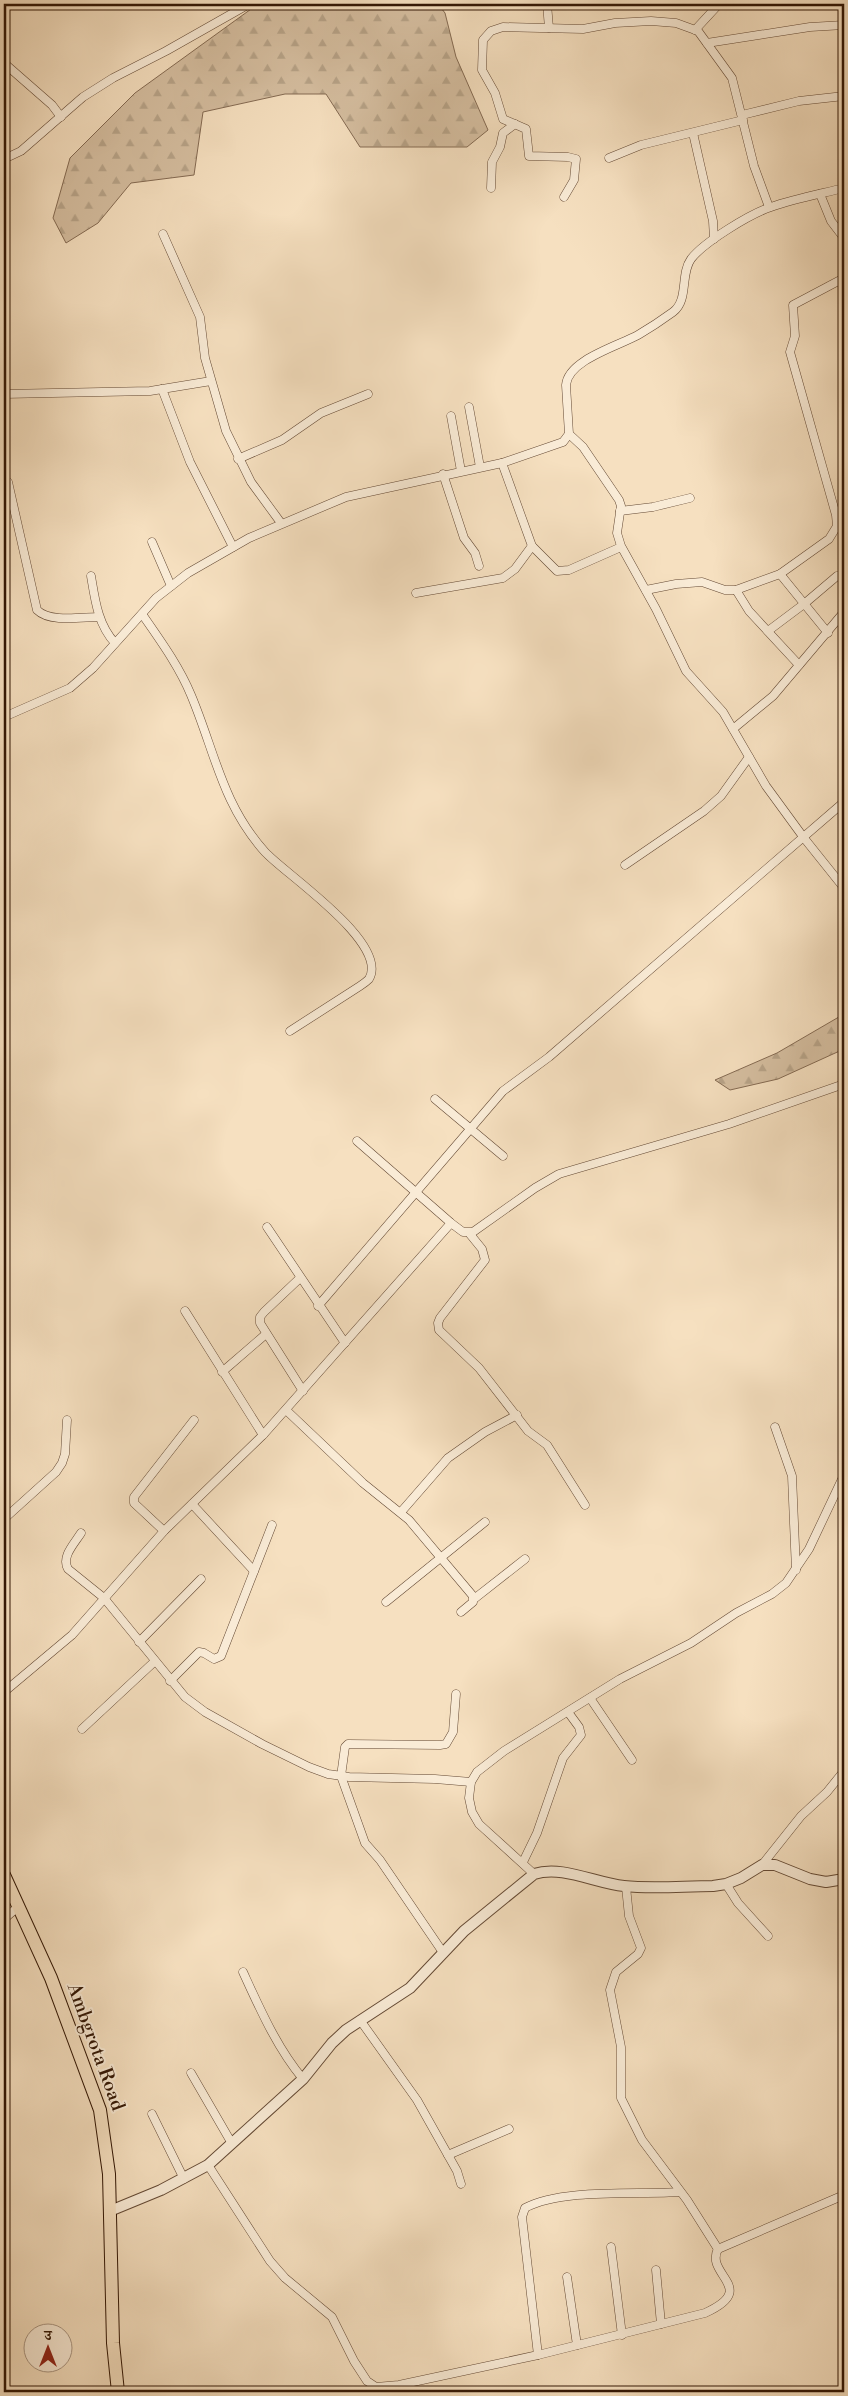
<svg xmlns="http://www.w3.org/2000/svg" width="848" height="2396" viewBox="0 0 848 2396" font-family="'Libre Bodoni','Noto Serif Devanagari',serif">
<defs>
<pattern id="forest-firs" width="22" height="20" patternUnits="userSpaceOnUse" patternTransform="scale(1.25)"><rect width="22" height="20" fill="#d5bea0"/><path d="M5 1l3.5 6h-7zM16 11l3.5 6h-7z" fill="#b7a388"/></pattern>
</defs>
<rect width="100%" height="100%" fill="#f6e0c0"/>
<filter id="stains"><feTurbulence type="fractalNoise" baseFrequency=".004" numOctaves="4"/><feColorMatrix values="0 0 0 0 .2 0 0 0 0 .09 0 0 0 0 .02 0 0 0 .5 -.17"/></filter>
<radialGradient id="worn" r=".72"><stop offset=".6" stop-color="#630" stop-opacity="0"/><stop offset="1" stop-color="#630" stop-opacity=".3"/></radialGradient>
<g fill="url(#forest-firs)" stroke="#846a52">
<polygon points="258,4 438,4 445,13 456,57 488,130 467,147 360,147 326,94 285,94 203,112 194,175 131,183 98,223 66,243 53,218 70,158 135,93"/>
<polygon points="844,1014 844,1049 778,1079 730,1090 715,1080 777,1053"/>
</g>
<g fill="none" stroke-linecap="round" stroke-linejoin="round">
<g stroke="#644934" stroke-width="9">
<g id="minor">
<polyline points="547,4 549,28"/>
<polyline points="695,30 719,4"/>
<polyline points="707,43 810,27 844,25"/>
<polyline points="4,63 52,105 61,117"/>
<polyline points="742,115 799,101 844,96"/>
<polyline points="693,133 713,221 714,239"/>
<polyline points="609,158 641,145 743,120"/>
<polyline points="4,159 21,151 83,97 113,78 166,51 249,4"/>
<polyline points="491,188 492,162 500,147 503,133 515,124"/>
<polyline points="820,194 831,221 844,238"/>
<polyline points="564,197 574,180 576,159 568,157 529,156 526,129 503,119 495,93 482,70 483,40 491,31 503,27 583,29 615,23 651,21 676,23 698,31 732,78 754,166 769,207"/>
<polyline points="163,234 200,317 205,358 226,431 251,482 281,523"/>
<polyline points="162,389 190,462 233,547"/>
<polyline points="4,394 150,391 211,381"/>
<polyline points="469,407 480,467"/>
<polyline points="451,416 461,471"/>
<polyline points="569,434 583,447 619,500 621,506 617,533 621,546 656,609 686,671 723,712 766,786 804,838 844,888"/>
<polyline points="238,459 282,440 321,413 368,394"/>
<polyline points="502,463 532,546 557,571 569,570 621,547"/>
<polyline points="443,474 464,538 475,553 479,566"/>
<path d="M8,482L37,610C50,623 82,617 99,617"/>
<polyline points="620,511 653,507 690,498"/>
<polyline points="152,542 171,586"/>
<polyline points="780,574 828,633"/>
<path d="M91,576C95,600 98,625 115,643"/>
<polyline points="646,590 676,584 702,582 725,590 736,590 780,574 829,539 837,526 836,515 790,352 795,336 793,305 844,278"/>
<polyline points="736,590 749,611 799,665"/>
<polyline points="416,593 503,578 515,569 532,546"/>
<path d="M142,614C160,640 179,666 191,695C215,752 222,804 265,852C285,874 390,943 369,979C367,981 363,984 360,986L290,1031"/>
<polyline points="768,631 804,604 837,576"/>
<path d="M4,717L70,688L93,668L156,598L188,573L249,538L346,497L502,463L563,442L569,434L566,385C568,360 618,346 638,335C650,328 662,320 673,312C689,300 680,274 691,259C704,242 750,214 771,207C794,199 820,194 844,188"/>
<polyline points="733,729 773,696 844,612"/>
<polyline points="625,865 704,811 721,796 749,757"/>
<polyline points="435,1099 503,1156"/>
<polyline points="357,1141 451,1223 463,1232 473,1232 535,1188 559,1174 729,1124 844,1084"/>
<polyline points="267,1227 345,1343"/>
<polyline points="469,1233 482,1249 485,1260 440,1318 438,1323 439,1330 479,1368 528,1431 547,1445 585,1505"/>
<polyline points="300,1278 264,1312 260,1317 260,1323 303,1391"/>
<polyline points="318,1306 503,1091 549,1057 844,802"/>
<polyline points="185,1311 263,1435"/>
<polyline points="222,1372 266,1334"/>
<polyline points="286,1410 363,1483 409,1520 473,1596 473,1602 461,1612"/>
<polyline points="775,1427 792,1476 796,1570"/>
<polyline points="192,1504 254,1571"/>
<polyline points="401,1512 448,1458 485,1432 517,1415"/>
<polyline points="4,1519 56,1472 62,1463 65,1454 67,1420"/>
<polyline points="164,1531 134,1503 134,1497 194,1420"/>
<path d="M81,1533C74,1544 61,1557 68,1569L104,1598L185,1697L205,1712L262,1744L309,1767L328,1774L349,1777L435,1779L471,1782"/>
<polyline points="474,1599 525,1559"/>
<polyline points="386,1602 485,1522"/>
<polyline points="139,1642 201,1579"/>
<polyline points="170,1681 199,1652 204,1653 214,1659 221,1656 272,1525"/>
<polyline points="4,1692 72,1635 164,1531 263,1435 451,1223"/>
<polyline points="590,1698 632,1760"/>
<polyline points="82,1729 154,1662"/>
<polyline points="523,1862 537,1833 563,1758 581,1735 579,1727 568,1712"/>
<polyline points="762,1865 801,1816 827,1792 844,1771"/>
<polyline points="534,1874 479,1824 472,1812 469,1798 471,1782 477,1772 504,1751 620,1679 691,1643 736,1613 772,1594 786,1583 809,1549 844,1475"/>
<polyline points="726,1884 738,1903 768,1936"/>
<polyline points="626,1887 629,1916 641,1948 638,1954 616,1972 610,1990 621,2047 621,2098 642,2140 687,2200 718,2249"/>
<polyline points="4,1919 19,1906"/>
<polyline points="442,1951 380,1860 365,1843 341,1776 345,1747 348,1744 440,1745 446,1744 453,1732 456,1694"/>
<path d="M243,1972C260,2009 277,2048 303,2079"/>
<polyline points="360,2020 417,2100 457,2171 461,2184"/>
<polyline points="191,2073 231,2142"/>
<polyline points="152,2114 184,2179"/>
<polyline points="448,2155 509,2129"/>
<path d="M208,2165L270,2261L285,2278L332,2317L354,2361L367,2381L376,2387L399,2385L538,2355L705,2313C760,2288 704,2275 718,2249L844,2195"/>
<polyline points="611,2247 622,2335"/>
<polyline points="656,2270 661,2324"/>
<polyline points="567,2277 577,2345"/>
<path d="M538,2355L522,2217L525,2208C562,2188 637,2195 680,2192"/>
</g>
</g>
<g stroke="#644934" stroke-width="12">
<path id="tertiary" d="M110,2211L161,2190L208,2165L303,2079L332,2043L346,2030L410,1988L464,1931L534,1874C562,1865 595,1883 624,1886C653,1889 684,1886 713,1886L726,1884L741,1878L762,1865H775L810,1879L826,1882L844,1879"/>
</g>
<g stroke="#331705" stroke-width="14">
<polyline id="primary" points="4,1875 51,1978 100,2110 109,2174 113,2343 118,2392"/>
</g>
<use href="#minor" stroke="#f9ebd6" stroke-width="8"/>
<use href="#tertiary" stroke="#f9ebd6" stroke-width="10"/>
<use href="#primary" stroke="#f6e0c0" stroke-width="12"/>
</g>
<g text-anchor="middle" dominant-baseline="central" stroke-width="4" stroke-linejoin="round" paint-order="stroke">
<g font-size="19" fill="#331705" stroke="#f9ebd6">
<text transform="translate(96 2047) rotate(70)">Ambgrota Road</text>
</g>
</g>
<rect width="848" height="2396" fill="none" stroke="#f6e0c0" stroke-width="20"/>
<rect x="5" y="5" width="838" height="2386" fill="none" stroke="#331705" stroke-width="2.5"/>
<rect x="10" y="10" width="828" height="2376" fill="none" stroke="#331705"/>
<g transform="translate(48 2348)"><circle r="24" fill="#f9ebd6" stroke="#aa9682"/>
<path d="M0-4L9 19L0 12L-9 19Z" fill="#8f2418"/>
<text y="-8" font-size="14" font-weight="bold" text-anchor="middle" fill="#331705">उ</text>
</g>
<rect width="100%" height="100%" filter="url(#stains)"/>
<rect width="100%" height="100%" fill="url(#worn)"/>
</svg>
